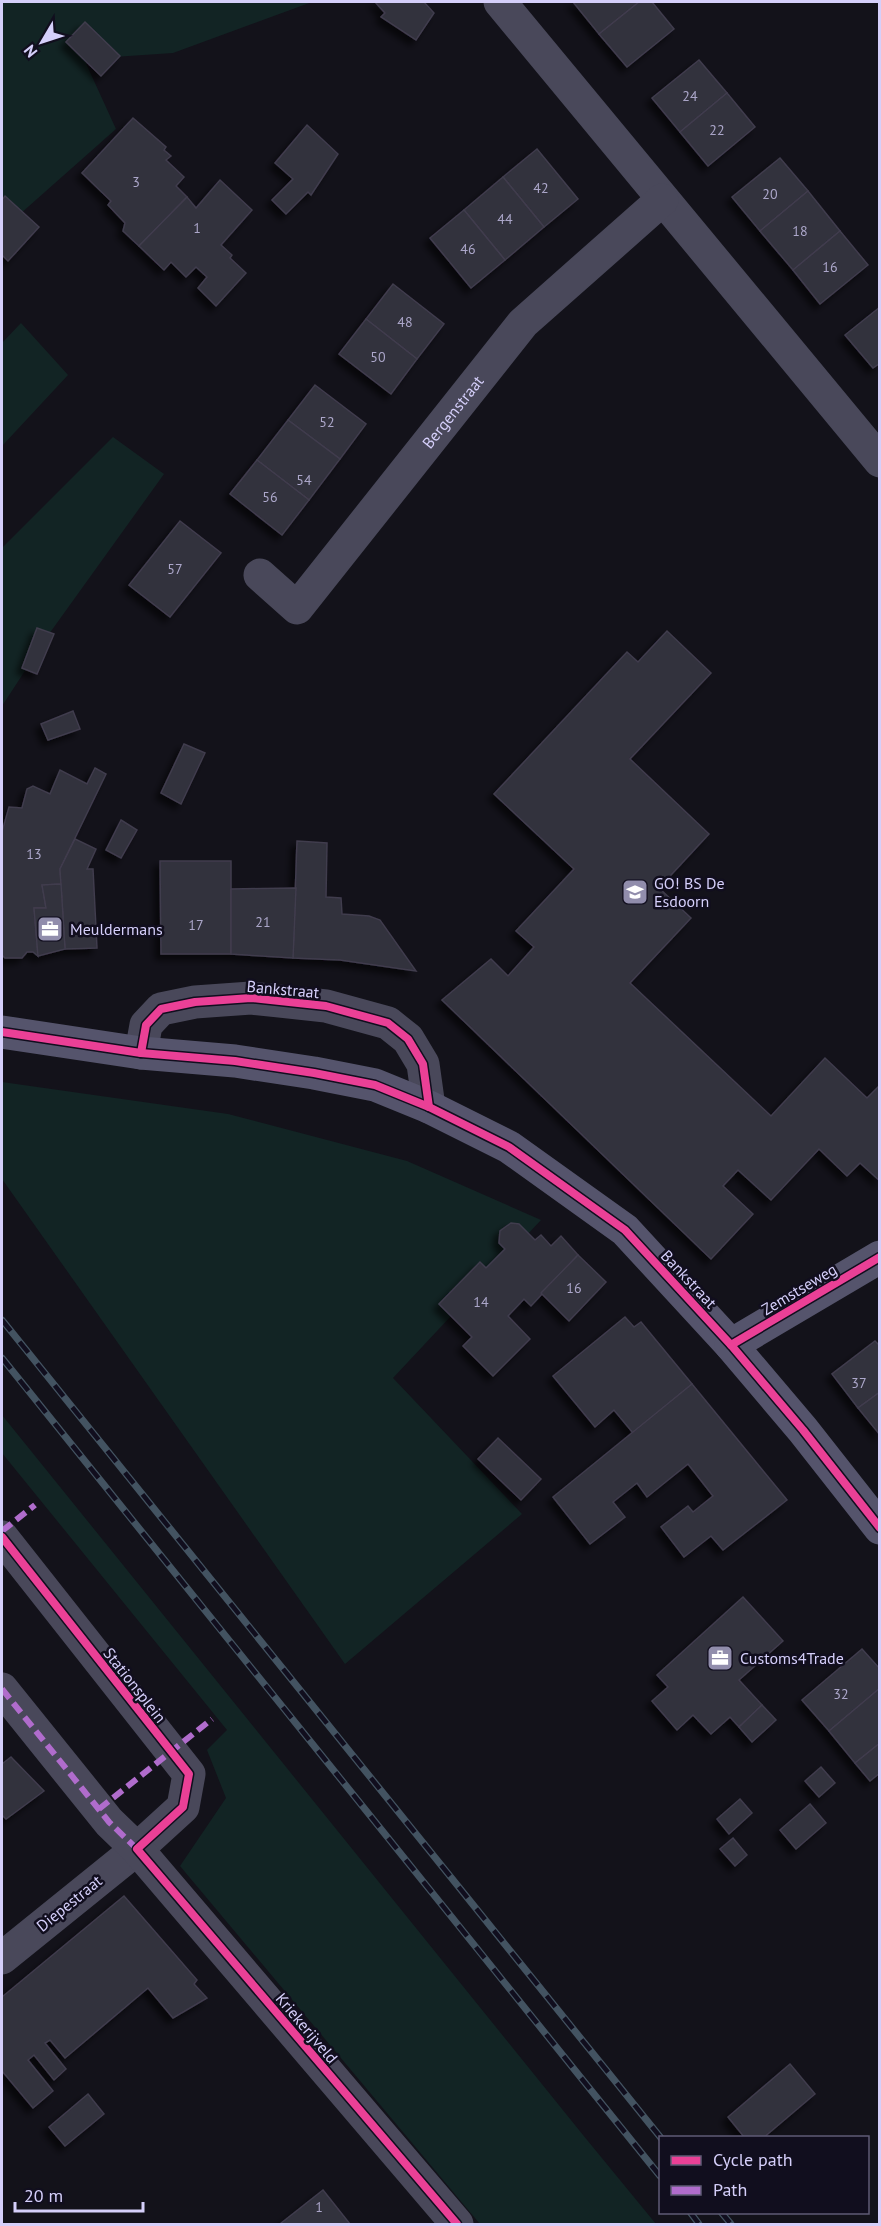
<svg xmlns="http://www.w3.org/2000/svg" width="881" height="2226" viewBox="0 0 881 2226" font-family="'PT Sans',sans-serif">
<defs>
<filter id="shadow"><feDropShadow dx="-5.5" dy="5.5" stdDeviation="3" flood-color="#0009"/></filter>
</defs>
<rect width="100%" height="100%" fill="#13121a"/>
<g fill="#122424">
<polygon points="2,2 312,2 173,53 84,59 116,129 2,230"/>
<polygon points="21,323 68,375 2,446 2,343"/>
<polygon points="113,437 164,474 49,634 2,706 2,548"/>
<polygon points="2,1082 228,1114 407,1161 541,1220 393,1378 522,1514 345,1664 2,1179"/>
<polygon points="2,1415 583,2135 656,2224 480,2224 180,1866 226,1798 207,1750 227,1730 2,1453"/>
</g>
<g fill="#31303c" stroke="#403c4d" stroke-width="1.5" filter="url(#shadow)">
<polygon points="375,2 424,2 434,13 416,40 381,17 385,13"/>
<polygon points="573,2 639,2 599,34"/>
<polygon points="639,2 652,2 674,29 627,67 599,34"/>
<polygon points="85,22 120,56 101,76 66,42"/>
<polygon points="699,60 727,93 680,132 652,98"/>
<polygon points="727,93 755,127 708,166 680,132"/>
<polygon points="133,118 166,147 164,150 171,156 166,160 184,177 176,186 187,197 139,246 123,231 125,223 108,205 111,201 82,173"/>
<polygon points="307,125 338,154 311,195 308,192 286,214 272,200 293,179 275,163"/>
<polygon points="537,149 578,199 544,227 503,177"/>
<polygon points="780,158 808,191 760,231 732,197"/>
<polygon points="503,177 544,227 505,260 464,210"/>
<polygon points="220,180 252,210 221,245 232,255 230,258 246,273 216,306 198,288 207,277 196,267 186,277 171,262 164,270 139,246 187,197 196,208"/>
<polygon points="808,191 840,231 793,270 760,231"/>
<polygon points="5,196 39,227 8,261 2,255 2,200"/>
<polygon points="464,210 505,260 471,288 430,238"/>
<polygon points="840,231 868,265 820,304 793,270"/>
<polygon points="393,284 444,324 417,359 366,319"/>
<polygon points="880,307 880,363 873,368 845,335"/>
<polygon points="366,319 417,359 391,394 339,354"/>
<polygon points="315,385 366,424 340,459 288,420"/>
<polygon points="288,420 340,459 309,500 257,460"/>
<polygon points="257,460 309,500 282,535 230,494"/>
<polygon points="180,521 221,553 170,617 129,585"/>
<polygon points="37,628 54,634 37,674 22,668"/>
<polygon points="667,631 711,673 630,759 709,834 659,888 691,918 630,983 771,1116 825,1058 867,1098 880,1085 880,1181 860,1163 847,1176 819,1149 771,1200 738,1170 723,1186 753,1214 711,1259 442,1000 491,959 508,976 534,947 516,931 574,869 494,794 627,652 638,662"/>
<polygon points="73,711 80,729 48,740 41,724"/>
<polygon points="184,744 205,753 181,804 161,793"/>
<polygon points="95,768 106,774 60,869 61,884 42,885 46,908 34,908 38,956 33,952 27,952 22,958 5,958 2,955 2,832 9,807 22,808 27,789 33,786 50,794 60,770 87,784"/>
<polygon points="121,820 137,830 121,858 106,850"/>
<polygon points="75,839 96,849 87,869 93,869 97,948 65,949 60,869"/>
<polygon points="297,841 327,843 326,897 341,898 342,914 369,916 380,920 416,971 340,960 293,958"/>
<polygon points="160,861 231,861 231,954 161,954"/>
<polygon points="61,884 65,949 38,956 34,908 46,908 42,885"/>
<polygon points="296,888 293,958 231,954 231,889"/>
<polygon points="511,1223 519,1224 535,1240 541,1235 551,1246 561,1236 578,1255 531,1306 524,1299 508,1316 530,1339 493,1376 463,1346 472,1337 439,1304 480,1262 486,1268 505,1249 499,1243 500,1231"/>
<polygon points="578,1255 606,1282 569,1321 541,1293"/>
<polygon points="625,1317 634,1327 641,1322 692,1384 633,1433 614,1410 595,1427 553,1376"/>
<polygon points="875,1341 880,1346 880,1392 858,1408 832,1374"/>
<polygon points="692,1384 787,1500 723,1550 711,1536 684,1557 661,1527 688,1506 693,1512 713,1496 688,1464 647,1497 637,1483 613,1502 625,1517 590,1544 553,1497"/>
<polygon points="880,1392 880,1435 858,1408"/>
<polygon points="498,1438 541,1479 521,1500 478,1459"/>
<polygon points="743,1597 783,1641 739,1680 762,1705 739,1727 730,1717 711,1734 693,1715 677,1730 652,1701 668,1687 657,1675"/>
<polygon points="862,1649 880,1669 880,1688 829,1731 802,1700"/>
<polygon points="880,1688 880,1743 855,1763 829,1731"/>
<polygon points="762,1705 776,1720 752,1742 739,1727"/>
<polygon points="880,1743 880,1773 870,1781 855,1763"/>
<polygon points="11,1757 44,1791 6,1819 2,1815 2,1764"/>
<polygon points="821,1767 835,1783 819,1797 805,1781"/>
<polygon points="740,1799 752,1813 729,1834 717,1819"/>
<polygon points="810,1804 826,1823 796,1849 780,1830"/>
<polygon points="733,1838 747,1855 735,1866 720,1849"/>
<polygon points="124,1896 197,1980 194,1984 207,1998 173,2018 148,1988 65,2058 50,2040 45,2043 66,2069 54,2080 34,2055 28,2060 53,2091 33,2108 2,2071 2,1997"/>
<polygon points="790,2064 815,2094 763,2138 745,2138 728,2117"/>
<polygon points="88,2094 104,2114 65,2146 49,2127"/>
<polygon points="323,2190 350,2224 280,2224"/>
</g>
<g fill="none" stroke-linecap="round" stroke-linejoin="round">
<g stroke="#49485a" stroke-width="33">
<polyline points="500,2 880,461"/>
<path id="s1" d="M260,575L297,608L523,323L662,200"/>
<polyline points="141,1053 146,1025 161,1009 195,1002 251,998 326,1006 388,1023 408,1039 423,1064 429,1107"/>
<polyline points="2,1537 189,1774 183,1807 137,1849 2,1958"/>
<polyline points="2,1689 109,1822 137,1849 457,2224"/>
</g>
<g stroke="#55546c" stroke-width="33">
<polyline points="2,1032 141,1053 235,1061 314,1073 375,1085 429,1107 509,1147 625,1230 731,1345 803,1430 880,1528"/>
<polyline points="731,1345 880,1257"/>
</g>
<g stroke="#435361" stroke-width="7">
<g id="rail">
<polyline points="2,1320 661,2138"/>
<polyline points="2,1358 660,2176"/>
<polyline points="690,2212 699,2224"/>
<polyline points="721,2212 731,2224"/>
</g>
</g>
<use href="#rail" stroke="#110e1e" stroke-width="4.5" stroke-dasharray="14" stroke-linecap="butt"/>
<g stroke="#b06ccc" stroke-width="6" stroke-dasharray="12 6" stroke-linecap="butt">
<polyline points="2,1531 35,1505"/>
<polyline points="2,1689 109,1822 137,1849"/>
<polyline points="99,1809 212,1719"/>
</g>
<g stroke="#110e1e" stroke-width="11">
<g id="cycleway">
<polyline points="2,1032 141,1053 235,1061 314,1073 375,1085 429,1107 509,1147 625,1230 731,1345 803,1430 880,1528"/>
<polyline points="141,1053 146,1025 161,1009 195,1002 251,998 326,1006 388,1023 408,1039 423,1064 429,1107"/>
<polyline points="731,1345 880,1257"/>
<polyline points="2,1537 189,1774 183,1807 137,1849 457,2224"/>
</g>
</g>
<use href="#cycleway" stroke="#ea4096" stroke-width="8"/>
</g>
<defs>
<g id="school-square" transform="scale(1.35)"><rect x="-9" y="-9" width="18" height="18" rx="4" fill="#918dac" stroke="#110e1e"/><path d="M0-5L7-2L0 1L-7-2ZM-4 1L0 2.5L4 1V4Q0 6-4 4Z" fill="#fff"/></g>
<g id="office-square" transform="scale(1.35)"><rect x="-9" y="-9" width="18" height="18" rx="4" fill="#918dac" stroke="#110e1e"/><path d="M-6-3h4V-5.5h4V-3h4V5H-6ZM-1-4.5V-3h2v-1.5ZM-6 0V1H6V0Z" fill="#fff"/></g>
</defs>
<g fill-rule="evenodd">
<use href="#school-square" x="635" y="892"/>
<use href="#office-square" x="50" y="929"/>
<use href="#office-square" x="720" y="1658"/>
</g>
<g text-anchor="middle" dominant-baseline="central" stroke-width="5" stroke-linejoin="round" paint-order="stroke">
<g font-size="14" fill="#aca7ca">
<text x="690" y="96">24</text>
<text x="717" y="130">22</text>
<text x="136" y="182">3</text>
<text x="541" y="188">42</text>
<text x="770" y="194">20</text>
<text x="505" y="219">44</text>
<text x="197" y="228">1</text>
<text x="800" y="231">18</text>
<text x="468" y="249">46</text>
<text x="830" y="267">16</text>
<text x="405" y="322">48</text>
<text x="378" y="357">50</text>
<text x="327" y="422">52</text>
<text x="304" y="480">54</text>
<text x="270" y="497">56</text>
<text x="175" y="569">57</text>
<text x="34" y="854">13</text>
<text x="263" y="922">21</text>
<text x="196" y="925">17</text>
<text x="574" y="1288">16</text>
<text x="481" y="1302">14</text>
<text x="859" y="1383">37</text>
<text x="841" y="1694">32</text>
<text x="319" y="2207">1</text>
</g>
<g font-size="16" fill="#d5cffa" stroke="#110e1e">
<text stroke="none"><textPath href="#s1" startOffset="300">Bergenstraat</textPath></text>
<text transform="translate(283 989) rotate(5)">Bankstraat</text>
<text transform="translate(689 1279) rotate(47)">Bankstraat</text>
<text transform="translate(799 1289) rotate(-31)">Zemstseweg</text>
<text transform="translate(135 1685) rotate(52)">Stationsplein</text>
<text transform="translate(69 1903) rotate(-39)">Diepestraat</text>
<text transform="translate(307 2028) rotate(50)">Kriekerijveld</text>
</g>
<g font-size="16" fill="#d5cffa" stroke="#110e1e" text-anchor="start">
<text x="654" y="883">GO! BS De<tspan x="654" dy="18">Esdoorn</tspan></text>
<text x="70" y="929">Meuldermans</text>
<text x="740" y="1658">Customs4Trade</text>
</g>
</g>
<rect width="881" height="2226" fill="none" stroke="#d5cffa" stroke-width="6"/>
<rect x="659" y="2136" width="210" height="78" fill="#110e1e" stroke="#5f5b76" stroke-width="1.5"/>
<rect x="671" y="2156" width="30" height="9" fill="#ea4096" stroke="#5f5b76" stroke-width="1.5"/>
<text x="713" y="2166" font-size="18" fill="#d5cffa">Cycle path</text>
<rect x="671" y="2186" width="30" height="9" fill="#b06ccc" stroke="#5f5b76" stroke-width="1.5"/>
<text x="713" y="2196" font-size="18" fill="#d5cffa">Path</text>
<g transform="translate(42 42) rotate(231)" stroke="#110e1e" stroke-width="4.5" paint-order="stroke">
<path d="M0-4.5L10 22L0 15L-10 22Z" fill="#d5cffa"/>
<text y="-9" font-size="16" font-weight="bold" text-anchor="middle" fill="#d5cffa">N</text>
</g>
<path d="M15 2202v9h128v-9" fill="none" stroke="#d5cffa" stroke-width="3"/>
<text x="24" y="2202" font-size="18" fill="#d5cffa" stroke="#110e1e" stroke-width="4.5" paint-order="stroke">20 m</text>
</svg>
